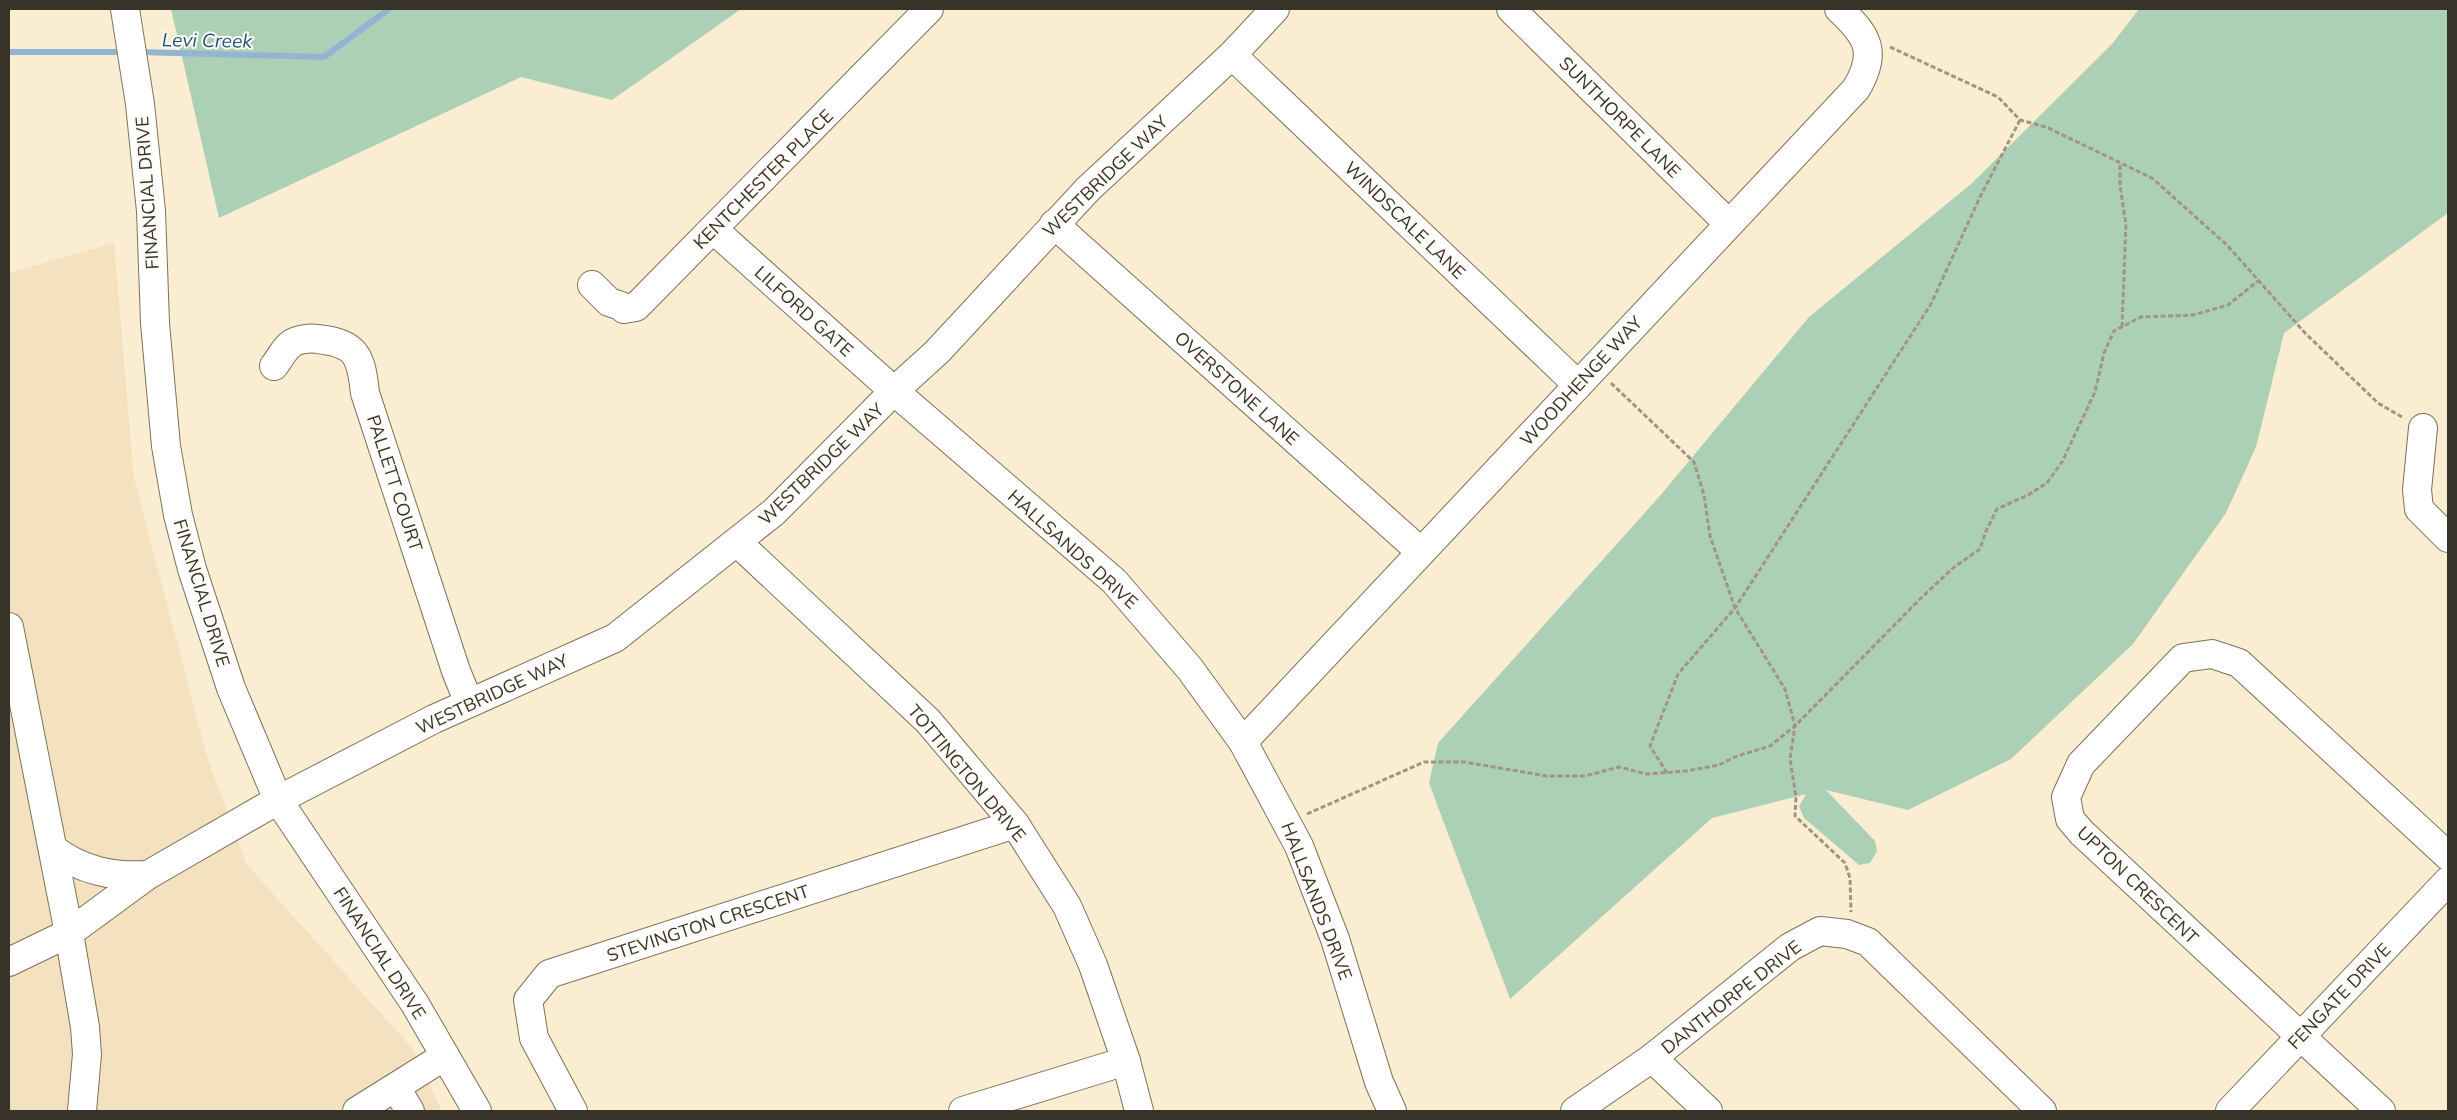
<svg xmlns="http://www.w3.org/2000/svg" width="2457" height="1120" viewBox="0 0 2457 1120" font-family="Mulish,sans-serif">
<rect width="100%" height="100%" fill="#fbedd2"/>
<polygon fill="#f3e1bf" points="114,243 134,478 207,757 247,865 412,1048 442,1111 9,1111 9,273"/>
<g fill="#acd0b6">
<polygon points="171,9 741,9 612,100 521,77 219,218"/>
<polygon points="2139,9 2448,9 2448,213 2284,333 2256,447 2226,513 2133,644 2011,759 1908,810 1826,790 1875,841 1877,851 1870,863 1859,865 1804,818 1799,806 1806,794 1712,818 1510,999 1429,783 1438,743 1659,497 1809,317 1971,184 2112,44"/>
</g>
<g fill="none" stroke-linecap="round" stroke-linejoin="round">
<g stroke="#94b4d4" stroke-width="6">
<polyline points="9,52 126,52"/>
<polyline points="139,52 324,57 389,9"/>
</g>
<g stroke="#7e7159" stroke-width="30">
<g id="minor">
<polyline points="125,9 140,104 151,211 155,323 166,446 178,515 192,569 231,688 278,800 415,1004 477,1111"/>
<polyline points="1511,9 1729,224"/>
<polyline points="1232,55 1578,385"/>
<polyline points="1054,224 1421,552"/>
<polyline points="714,230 894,391 1114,581 1190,669 1243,742 1299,846 1335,939 1379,1082 1392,1111"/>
<polyline points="592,285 609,302 621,306 624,309 636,307 929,9"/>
<path d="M274,366C279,360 284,349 291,344C297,339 310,338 317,339C357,343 361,356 365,393L456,671L469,703"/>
<polyline points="2423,428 2417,490 2419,509 2448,538"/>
<polyline points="738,543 928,721 1015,824 1067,906 1093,965 1126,1061 1139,1111"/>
<polyline points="9,627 69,933 148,875 278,800 434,719 615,638 774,512 894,391 937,352 1088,189 1232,55 1275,9"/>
<path d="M1243,742L1856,89C1878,52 1868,36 1839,9"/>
<path d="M53,849C82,871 113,877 148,875"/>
<polyline points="9,962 69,933 85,1027 87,1054 82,1111"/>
<polyline points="1652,1058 1708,1111"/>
<polyline points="396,1088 410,1111"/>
<polyline points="357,1111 445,1056"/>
<polyline points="573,1111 534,1038 528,1000 549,974 1015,824"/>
<polyline points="963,1111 1126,1061"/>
<polyline points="1575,1111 1652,1058 1790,947 1820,931 1847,934 1868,942 2042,1111"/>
<polyline points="2230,1111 2448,881"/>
<polyline points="2381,1111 2082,833 2070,819 2066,797 2081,764 2183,658 2212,654 2239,663 2448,856"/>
</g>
</g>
<g stroke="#9f9582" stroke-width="3" stroke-dasharray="5 2.5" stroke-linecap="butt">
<polyline points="1890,47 1998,97 2020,120 2046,127 2152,178 2227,245 2305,333 2378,403 2402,417"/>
<polyline points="2120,165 2120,186 2126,224 2122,327"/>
<polyline points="1611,383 1694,462 1704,495 1710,536 1735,608 1785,689 1795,726 1790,759 1796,797 1795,816 1845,863 1850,878 1851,912"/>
<polyline points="1667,773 1650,746 1678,674 1735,608 1931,304 1980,197 2020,120"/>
<polyline points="1307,814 1424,762 1464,762 1547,776 1585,776 1619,767 1647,774 1686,771 1719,765 1737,756 1770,746 1795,726 1920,599 1953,568 1980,549 1986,531 1997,509 2028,495 2047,483 2062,462 2095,392 2104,353 2114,331 2141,317 2193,315 2228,305 2258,281"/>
</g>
<use href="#minor" stroke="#fff" stroke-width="28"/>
</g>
<g text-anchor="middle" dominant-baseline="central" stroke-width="4" stroke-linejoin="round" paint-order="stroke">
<g font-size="18" fill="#383328" stroke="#fefcf6">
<text transform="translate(1620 117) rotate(45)">SUNTHORPE LANE</text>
<text transform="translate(1105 176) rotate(-44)">WESTBRIDGE WAY</text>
<text transform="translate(763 179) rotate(-45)">KENTCHESTER PLACE</text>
<text transform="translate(147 193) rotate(-94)">FINANCIAL DRIVE</text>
<text transform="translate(1405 220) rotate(44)">WINDSCALE LANE</text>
<text transform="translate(804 311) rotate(42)">LILFORD GATE</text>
<text transform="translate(1581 381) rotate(-47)">WOODHENGE WAY</text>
<text transform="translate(1237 388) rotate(42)">OVERSTONE LANE</text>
<text transform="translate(821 464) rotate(-44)">WESTBRIDGE WAY</text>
<text transform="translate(395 483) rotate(72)">PALLETT COURT</text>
<text transform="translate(1073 549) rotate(42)">HALLSANDS DRIVE</text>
<text transform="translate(202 593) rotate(73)">FINANCIAL DRIVE</text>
<text transform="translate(492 694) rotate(-25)">WESTBRIDGE WAY</text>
<text transform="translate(967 773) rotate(50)">TOTTINGTON DRIVE</text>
<text transform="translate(2138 885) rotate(44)">UPTON CRESCENT</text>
<text transform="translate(1317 901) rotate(69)">HALLSANDS DRIVE</text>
<text transform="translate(708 923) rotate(-18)">STEVINGTON CRESCENT</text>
<text transform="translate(380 953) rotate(57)">FINANCIAL DRIVE</text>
<text transform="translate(2339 996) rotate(-46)">FENGATE DRIVE</text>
<text transform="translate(1731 997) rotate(-38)">DANTHORPE DRIVE</text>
</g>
<g font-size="19" font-style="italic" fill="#22537d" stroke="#fefcf6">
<text transform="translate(207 40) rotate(1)">Levi Creek</text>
</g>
</g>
<rect width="2457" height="1120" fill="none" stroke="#383328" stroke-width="20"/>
</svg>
